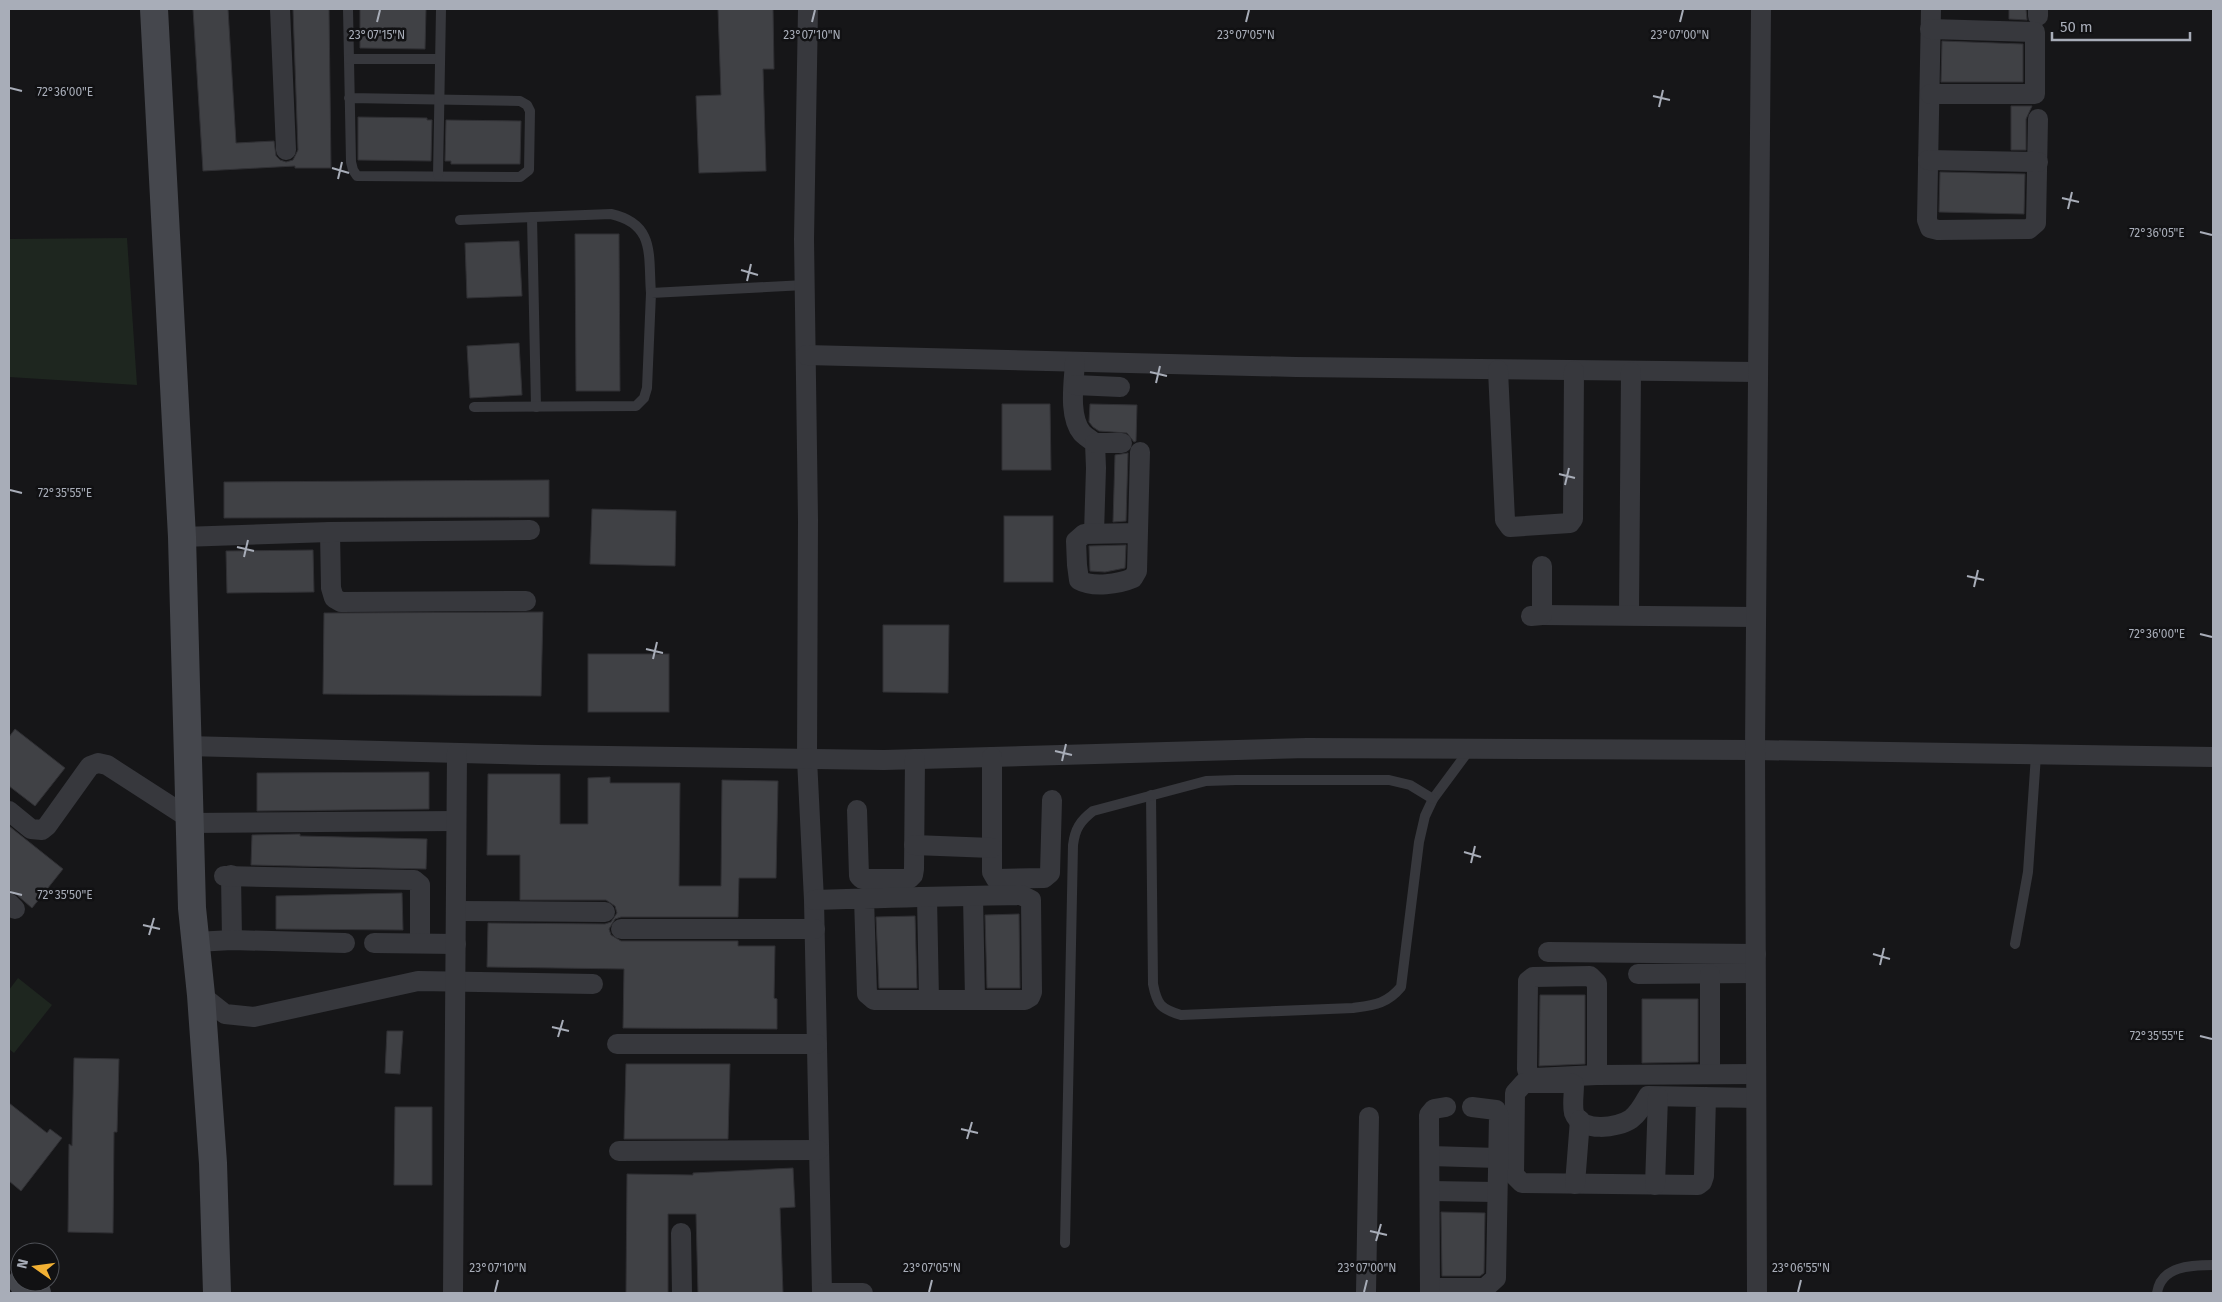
<svg xmlns="http://www.w3.org/2000/svg" width="2222" height="1302" viewBox="0 0 2222 1302" font-family="'Fira Sans',sans-serif">
<rect width="100%" height="100%" fill="#161618"/>
<g fill="#1e261f">
<polygon points="127,238 137,385 9,377 9,239"/>
<polygon points="18,978 52,1005 14,1053 9,1049 9,990"/>
</g>
<g fill="#404145" stroke="#303034">
<polygon points="193,9 228,9 236,143 274,141 276,156 280,160 286,162 293,160 298,150 293,9 329,9 331,168 295,168 295,166 203,171"/>
<polygon points="360,9 426,9 425,49 360,48"/>
<polygon points="718,9 773,9 774,69 763,69 766,171 699,173 696,96 721,95"/>
<polygon points="2009,9 2026,9 2027,20 2009,19"/>
<polygon points="1942,41 2023,44 2023,82 1941,82"/>
<polygon points="2011,106 2032,106 2026,119 2026,150 2011,150"/>
<polygon points="358,117 427,118 427,120 432,120 431,161 358,160"/>
<polygon points="446,120 521,121 520,164 451,164 451,161 445,161"/>
<polygon points="1940,172 2025,174 2024,214 1939,212"/>
<polygon points="575,234 619,234 620,391 576,391"/>
<polygon points="519,241 522,296 467,298 465,243"/>
<polygon points="519,343 522,395 470,398 467,346"/>
<polygon points="1002,404 1050,404 1051,470 1002,470"/>
<polygon points="1090,404 1137,405 1136,441 1134,442 1127,433 1099,431 1093,427 1089,422"/>
<polygon points="1128,453 1126,521 1113,522 1115,455"/>
<polygon points="549,480 549,517 224,518 224,482"/>
<polygon points="592,509 676,511 675,566 590,564"/>
<rect x="1004" y="516" width="49" height="66"/>
<polygon points="1126,545 1125,568 1105,572 1090,571 1089,546"/>
<polygon points="313,550 314,592 227,593 226,551"/>
<polygon points="543,612 541,696 323,694 324,613"/>
<polygon points="883,625 949,625 948,693 883,692"/>
<rect x="588" y="654" width="81" height="58"/>
<polygon points="15,729 65,768 35,806 9,786 9,737"/>
<polygon points="429,772 429,809 257,811 257,773"/>
<polygon points="488,774 560,774 560,824 588,824 588,778 610,777 610,783 680,783 679,886 721,886 722,780 778,781 776,878 739,878 738,917 621,917 615,919 609,929 611,935 621,941 738,941 738,946 775,946 774,998 777,999 777,1029 623,1028 624,969 487,967 488,923 605,924 611,922 617,913 615,906 606,900 520,900 520,855 487,855"/>
<polygon points="9,826 63,869 32,908 17,895 9,890"/>
<polygon points="300,834 300,836 427,839 426,869 251,865 252,835"/>
<polygon points="402,893 403,930 276,929 276,896"/>
<polygon points="1019,914 1020,988 987,988 985,915"/>
<polygon points="915,916 917,988 879,988 876,917"/>
<polygon points="1540,995 1585,995 1585,1064 1539,1066"/>
<polygon points="1642,999 1698,999 1698,1062 1642,1063"/>
<polygon points="387,1031 403,1031 400,1074 385,1073"/>
<polygon points="74,1058 119,1059 117,1132 114,1132 113,1233 68,1232 69,1144 72,1146"/>
<polygon points="626,1064 730,1064 728,1139 624,1139"/>
<polygon points="9,1103 47,1133 50,1129 62,1138 21,1191 9,1181"/>
<polygon points="395,1107 432,1107 432,1185 394,1185"/>
<polygon points="793,1168 795,1207 780,1208 783,1293 698,1293 696,1214 668,1214 668,1293 626,1293 627,1174 693,1175 693,1173"/>
<polygon points="1441,1212 1485,1213 1484,1273 1480,1276 1442,1276"/>
</g>
<g fill="none" stroke-linecap="round" stroke-linejoin="round">
<g stroke="#37383d" stroke-width="10">
<path d="M348,9C349,60 350,111 351,162L353,170L357,176L520,177L529,170L530,111L527,105L520,101L349,98"/>
<polyline points="349,59 440,59"/>
<polyline points="438,175 441,9"/>
<polyline points="532,217 536,407"/>
<path d="M460,220L611,214C656,224 648,256 651,293"/>
<polyline points="474,407 636,406 644,398 647,388 651,293 805,285"/>
<path d="M1151,795L1153,984C1157,1005 1161,1009 1181,1015L1353,1008C1374,1005 1387,1004 1401,987L1419,842L1425,816L1433,799L1470,749"/>
<polyline points="2015,944 2028,872 2036,755"/>
<path d="M1065,1243L1073,845C1075,829 1080,821 1093,811L1206,781L1236,780H1389L1410,785L1433,799"/>
<path d="M2157,1293C2161,1266 2191,1265 2213,1265"/>
</g>
<g stroke="#37383d" stroke-width="20">
<polyline points="280,9 286,150"/>
<polyline points="808,9 804,239 808,520 807,759 814,900 822,1293"/>
<polyline points="1931,9 1927,220 1930,228 1938,230 2029,229 2036,223 2038,119"/>
<polyline points="2038,16 2038,9"/>
<polyline points="1930,94 2035,94 2035,32 1930,29"/>
<polyline points="1928,160 2038,162"/>
<polyline points="806,355 1296,367 1758,372"/>
<path d="M1075,362C1074,382 1068,416 1082,433C1086,437 1091,440 1095,443L1096,468L1094,533"/>
<polyline points="1498,370 1505,520 1510,527 1570,523 1573,519 1574,371"/>
<polyline points="1075,385 1120,387"/>
<polyline points="1095,443 1122,443"/>
<polyline points="330,532 331,588 334,598 341,602 526,601"/>
<path d="M1137,533L1084,534L1076,541L1077,565L1079,580C1093,588 1119,584 1133,578L1137,571L1140,452"/>
<polyline points="182,537 330,532 530,530"/>
<polyline points="1629,614 1631,372"/>
<polyline points="1542,615 1756,617"/>
<polyline points="1531,616 1542,615 1542,566"/>
<polyline points="186,746 539,755 884,760 1307,748 1755,750 2213,757"/>
<polyline points="992,757 992,872 996,879 1044,878 1050,873 1052,800"/>
<polyline points="857,810 859,876 862,879 909,879 913,875 914,869 915,759"/>
<polyline points="9,811 31,829 42,830 47,826 90,766 98,763 107,765 189,818"/>
<polyline points="188,823 456,821"/>
<polyline points="914,845 992,848"/>
<polyline points="231,875 232,940"/>
<polyline points="224,876 414,880 420,885 420,943"/>
<polyline points="973,896 975,1000"/>
<polyline points="927,897 929,1000"/>
<path d="M814,900C883,898 952,896 1021,895L1031,900L1032,992L1030,997L1025,1000H874L867,994L864,898"/>
<polyline points="9,903 15,909"/>
<polyline points="456,911 605,912"/>
<polyline points="621,929 815,929"/>
<polyline points="196,942 232,940 345,943"/>
<polyline points="374,943 456,944"/>
<polyline points="1548,952 1756,954"/>
<polyline points="1638,974 1755,973"/>
<polyline points="1710,974 1710,1074"/>
<polyline points="201,995 225,1014 254,1017 418,981 593,984"/>
<polyline points="617,1044 817,1044"/>
<polyline points="1597,1075 1597,983 1590,976 1533,977 1528,981 1527,1069 1529,1075 1534,1078 1597,1075 1756,1074"/>
<path d="M1706,1097L1704,1176L1702,1182L1698,1185L1522,1183L1514,1175L1515,1093L1524,1083H1570L1574,1085C1574,1094 1572,1105 1574,1113C1581,1133 1618,1128 1631,1119C1639,1113 1643,1105 1648,1096C1684,1097 1720,1097 1756,1098"/>
<polyline points="619,1151 819,1150"/>
<polyline points="1430,1156 1498,1158"/>
<polyline points="1575,1184 1580,1120"/>
<polyline points="1655,1185 1658,1097"/>
<polyline points="1430,1191 1496,1192"/>
<polyline points="681,1233 682,1293"/>
<polyline points="1430,1288 1485,1288 1496,1278 1499,1116 1496,1110 1472,1107"/>
<polyline points="453,1293 457,753"/>
<polyline points="822,1293 863,1293"/>
<polyline points="1366,1293 1369,1117"/>
<polyline points="1430,1293 1429,1115 1434,1109 1446,1107"/>
<polyline points="1757,1293 1755,750 1761,9"/>
</g>
<g stroke="#45474d" stroke-width="28">
<polyline points="154,9 182,537 192,908 201,995 213,1163 217,1293"/>
<polyline points="22,1282 37,1293"/>
</g>
</g>
<path fill="none" stroke="#a8adb8" stroke-width="2" d="M377,22L380,10M812,22L815,10M1246,22L1249,10M1680,22L1683,10M10,88L22,91M1653,96L1670,100M1659,107L1663,90M332,168L349,173M338,179L342,162M2062,198L2079,202M2068,209L2072,192M2200,232L2212,235M741,270L758,275M747,281L751,264M1150,372L1167,376M1156,383L1160,366M1559,474L1575,478M1565,485L1569,468M10,490L22,493M237,547L254,551M244,557L248,540M1967,576L1984,580M1974,587L1978,570M2200,634L2212,637M646,649L663,653M653,659L657,642M1055,751L1072,755M1062,761L1066,744M1464,852L1481,857M1471,863L1475,846M10,892L22,895M143,925L160,929M149,935L154,918M1873,954L1890,959M1880,965L1884,948M552,1027L569,1031M2200,1036L2212,1039M558,1037L563,1020M961,1129L978,1133M967,1139L972,1122M1370,1231L1387,1235M1376,1241L1381,1224M495,1292L498,1280M929,1292L932,1280M1364,1292L1367,1280M1798,1292L1801,1280"/>
<g font-size="12" text-anchor="middle" fill="#a8adb8" stroke="#111113" stroke-width="5" stroke-linejoin="round" paint-order="stroke">
<text x="377" y="39">23°07'15"N</text>
<text x="812" y="39">23°07'10"N</text>
<text x="1246" y="39">23°07'05"N</text>
<text x="1680" y="39">23°07'00"N</text>
<text x="65" y="96">72°36'00"E</text>
<text x="2157" y="237">72°36'05"E</text>
<text x="65" y="497">72°35'55"E</text>
<text x="2157" y="638">72°36'00"E</text>
<text x="65" y="899">72°35'50"E</text>
<text x="2157" y="1040">72°35'55"E</text>
<text x="498" y="1272">23°07'10"N</text>
<text x="932" y="1272">23°07'05"N</text>
<text x="1367" y="1272">23°07'00"N</text>
<text x="1801" y="1272">23°06'55"N</text>
</g>
<rect width="2222" height="1302" fill="none" stroke="#a8adb8" stroke-width="20"/>
<g transform="translate(35 1267) rotate(284)"><circle r="24" fill="#111113" stroke="#4d4f55"/>
<path d="M0-4L9 19L0 12L-9 19Z" fill="#f2b134"/>
<text y="-8" font-size="14" font-weight="bold" text-anchor="middle" fill="#a8adb8">N</text>
</g>
<path d="M2052 32v8h138v-8" fill="none" stroke="#a8adb8" stroke-width="2.5"/>
<text x="2060" y="32" font-size="15" fill="#a8adb8" stroke="#111113" stroke-width="4" paint-order="stroke">50 m</text>
</svg>
